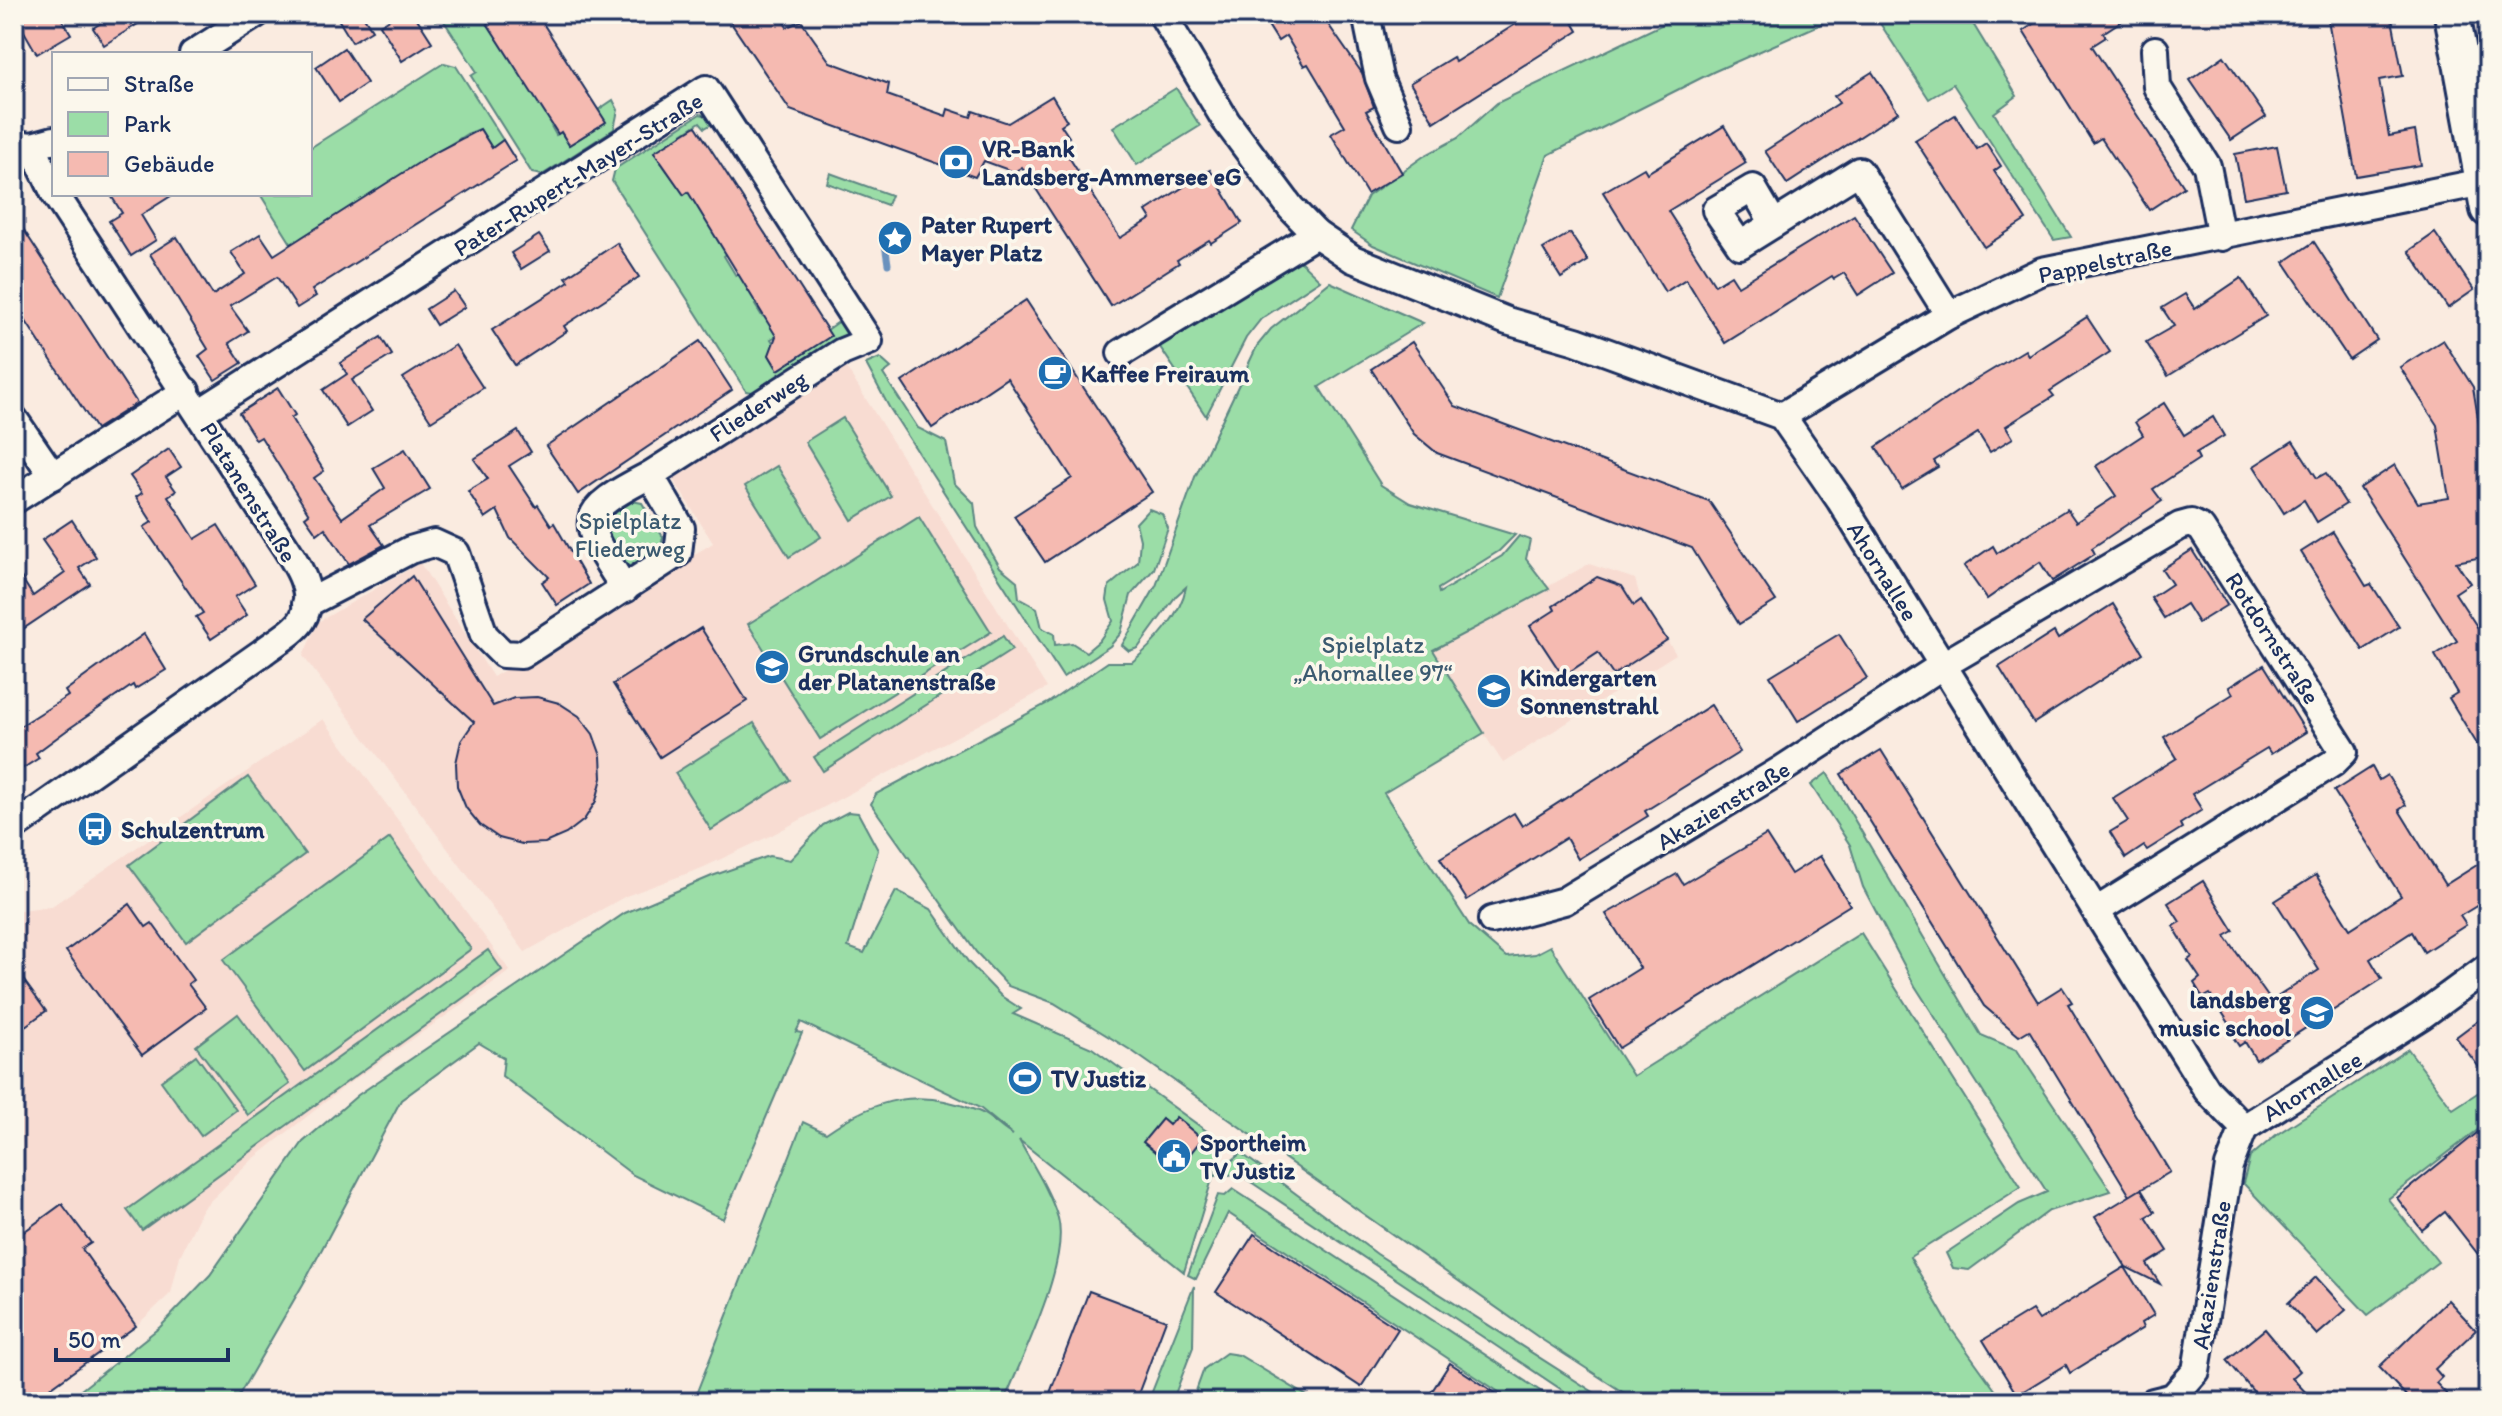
<svg xmlns="http://www.w3.org/2000/svg" width="2502" height="1416" viewBox="0 0 2502 1416" font-family="Itim,sans-serif">
<rect width="100%" height="100%" fill="#faebe0"/>
<filter id="ink" filterUnits="userSpaceOnUse"><feTurbulence type="fractalNoise" baseFrequency=".0125" numOctaves="2"/><feDisplacementMap in="SourceGraphic" scale="16" xChannelSelector="R" yChannelSelector="G"/><feConvolveMatrix kernelMatrix="1 2 1 2 8 2 1 2 1" color-interpolation-filters="sRGB"/></filter>
<g filter="url(#ink)">
<g fill="#f8dcd2">
<polygon points="844,364 1047,688 772,835 702,868 626,896 525,952 303,656 318,622 420,563 493,677 713,543 670,474"/>
<polygon points="1589,564 1635,579 1641,600 1676,654 1503,763 1484,734 1384,793 1432,650"/>
<polygon points="323,719 510,971 348,1084 252,1160 203,1208 180,1256 171,1293 136,1326 31,1402 14,1402 14,911 52,906"/>
</g>
<g fill="#9bdda7" stroke="#5b8682" stroke-width="2">
<polygon points="432,14 492,14 495,18 487,23 555,123 551,126 556,135 561,132 569,145 605,123 598,110 613,100 618,110 614,129 542,175 532,173 471,76 477,72 442,18 436,21"/>
<polygon points="1684,14 1836,14 1819,25 1713,72 1548,155 1497,298 1373,245 1351,230 1368,196 1424,156 1458,138 1497,103"/>
<polygon points="1874,14 1967,14 2017,96 1994,113 2071,237 2054,240 1953,84 1929,99"/>
<polygon points="444,63 456,66 503,140 492,148 480,129 467,134 301,238 307,269 260,194 310,194 310,148"/>
<polygon points="1176,88 1200,126 1137,165 1113,127"/>
<polygon points="700,114 720,119 705,128 700,122 654,153 684,194 689,192 728,253 724,256 736,276 741,273 760,301 755,305 762,316 766,313 780,334 771,339 776,347 769,355 776,367 780,369 830,336 827,330 847,316 851,324 849,336 758,393 746,391 612,181 615,169"/>
<polygon points="830,173 891,195 887,205 827,183"/>
<polygon points="1296,257 1320,280 1261,319 1246,338 1206,416 1156,341"/>
<path d="M1330,282L1423,323L1319,387L1381,485L1410,503L1515,535L1499,551L1438,589L1439,593L1502,556L1519,536L1530,540L1526,559L1549,589L1433,650L1484,733L1384,793L1470,926L1506,957L1535,954L1550,946L1633,1076L1861,933L2021,1187L1910,1257L1952,1330L2001,1398V1402H1638L1541,1339L1132,1051L1054,1003L1008,986L976,952L871,804L876,794L1048,703L1108,662H1132C1154,644 1181,615 1186,587L1176,596L1138,648L1129,651L1122,645L1156,586L1195,477L1257,346L1271,329Z"/>
<polygon points="880,358 891,368 883,374 918,428 946,442 954,483 974,503 977,527 983,538 1000,567 1017,581 1019,598 1037,608 1042,628 1054,634 1055,645 1072,643 1086,652 1099,641 1113,621 1107,600 1109,586 1138,562 1140,540 1136,523 1149,509 1162,514 1168,528 1154,569 1131,595 1121,633 1110,646 1063,677 889,407 866,364"/>
<polygon points="843,418 891,496 852,520 805,442"/>
<polygon points="777,466 821,537 789,557 745,486"/>
<polygon points="622,499 642,503 663,537 659,557 639,569 619,565 597,531 602,511"/>
<polygon points="919,517 991,632 820,739 748,624"/>
<polygon points="1003,636 1012,650 823,771 814,757"/>
<polygon points="754,723 790,780 711,830 675,773"/>
<polygon points="1827,773 1981,1035 2017,1050 2111,1191 2049,1211 1969,1270 1953,1268 1946,1253 2019,1204 2047,1192 1915,986 1863,887 1850,845 1811,785"/>
<polygon points="248,777 305,854 186,942 129,865"/>
<path d="M848,812L858,813L878,850L848,947L864,953L896,891L931,909L969,963L1001,996L1021,1009L1013,1014L1092,1048L1223,1143L1184,1272L1019,1140C1033,1166 1049,1189 1058,1218C1070,1262 1021,1359 1004,1402H693L803,1122L826,1133C876,1098 919,1087 978,1111C991,1116 1002,1130 1013,1135L980,1108L801,1022L796,1032L802,1033L723,1219L633,1175L502,1076L504,1058L479,1043L401,1100L306,1279L235,1402H66L160,1327L210,1275L303,1142L358,1095L625,913L712,876L769,856L790,860L823,825Z"/>
<polygon points="390,838 471,949 305,1071 223,960"/>
<polygon points="488,950 502,970 142,1230 127,1210"/>
<polygon points="238,1014 290,1084 248,1115 196,1046"/>
<polygon points="2408,1049 2453,1109 2488,1086 2488,1122 2388,1199 2438,1262 2368,1315 2243,1183 2250,1157 2276,1135"/>
<polygon points="196,1055 236,1110 201,1136 161,1081"/>
<polygon points="1241,1153 1377,1254 1609,1402 1580,1402 1239,1174 1214,1176"/>
<polygon points="1233,1189 1557,1402 1514,1402 1228,1213 1196,1279 1188,1275 1218,1195 1225,1196"/>
<polygon points="1194,1286 1193,1347 1172,1402 1148,1402"/>
<polygon points="1226,1353 1239,1355 1317,1402 1192,1402 1204,1369"/>
</g>
<g fill="none" stroke-linecap="round" stroke-linejoin="round">
<polyline stroke="#6a91bd" stroke-width="7" points="883,231 888,264"/>
</g>
<g fill="#f5bab1" stroke="#1b2f5e" stroke-width="2">
<polygon points="14,14 59,14 71,34 37,54"/>
<polygon points="115,14 154,14 104,45 93,28"/>
<polygon points="335,14 362,14 372,30 352,42"/>
<polygon points="398,14 414,14 432,42 402,61 380,25"/>
<polygon points="501,14 537,14 606,122 569,145 561,132 558,134 487,23"/>
<polygon points="725,14 778,14 787,27 801,21 830,62 889,84 887,95 946,116 948,109 971,117 973,111 1008,123 1052,96 1067,121 1061,125 1069,137 1060,143 1120,238 1151,219 1146,211 1210,170 1242,223 1211,243 1209,240 1177,260 1179,263 1111,306 1022,167 1014,172 984,161 975,177 790,110"/>
<polygon points="1261,14 1321,14 1362,73 1374,107 1366,111 1402,173 1367,194 1331,134 1345,126 1308,64 1304,66 1286,36 1278,41"/>
<polygon points="1532,14 1568,14 1578,31 1434,122 1410,83 1453,57 1455,62"/>
<polygon points="2048,14 2132,14 2103,33 2106,37 2092,46 2184,187 2149,210 2101,138 2093,143 2023,31"/>
<polygon points="2327,14 2391,14 2403,76 2379,80 2389,136 2415,131 2421,165 2356,176"/>
<polygon points="344,48 367,83 339,102 316,67"/>
<polygon points="2224,56 2266,117 2231,140 2190,80"/>
<polygon points="1872,72 1898,112 1787,184 1765,151 1839,103 1834,96"/>
<polygon points="1955,115 1977,149 1986,143 2001,166 1994,171 2026,220 1984,247 1915,140"/>
<polygon points="696,126 831,336 778,370 769,355 776,336 688,192 684,195 654,152"/>
<polygon points="1724,126 1746,163 1668,211 1715,285 1731,275 1738,286 1854,215 1892,273 1858,295 1844,273 1834,279 1832,276 1725,343 1686,279 1665,292 1603,192 1644,168 1647,173"/>
<polygon points="480,129 492,148 503,140 516,161 312,290 316,296 297,308 277,277 230,306 248,331 229,343 242,363 215,380 199,356 208,349 150,254 177,237 213,295 245,274 231,252 260,234 274,255 434,153"/>
<polygon points="2277,146 2286,190 2244,198 2235,154"/>
<polygon points="110,194 174,194 141,215 156,240 131,256 109,221 122,213"/>
<polygon points="14,215 137,403 96,429 14,303"/>
<polygon points="1570,233 1588,261 1561,278 1543,249"/>
<polygon points="2435,233 2474,290 2448,308 2409,251"/>
<polygon points="539,235 550,251 521,269 511,253"/>
<polygon points="2314,242 2377,340 2349,359 2284,262"/>
<polygon points="617,243 639,277 564,326 567,331 515,365 492,330 569,281 566,277"/>
<polygon points="2241,278 2266,316 2168,376 2146,342 2174,326 2162,308 2185,294 2195,309"/>
<polygon points="454,291 465,307 436,325 426,309"/>
<polygon points="1026,300 1152,492 1045,562 1014,516 1072,478 1007,378 932,428 902,382"/>
<polygon points="2087,317 2110,352 2050,391 2054,396 2006,426 2013,438 1990,452 1978,433 1934,461 1938,467 1902,489 1876,447 1967,385 2025,350 2028,355"/>
<polygon points="381,337 392,355 352,380 372,411 347,427 323,390 347,374 340,363"/>
<polygon points="2443,340 2473,387 2488,479 2488,556 2456,562 2470,583 2455,593 2478,628 2488,622 2488,762 2449,698 2457,693 2435,655 2457,641 2360,488 2395,465 2418,503 2449,498 2437,425 2400,367"/>
<polygon points="700,341 732,390 578,494 546,446"/>
<polygon points="1412,342 1455,406 1709,501 1776,601 1739,624 1692,548 1437,453 1414,434 1371,369"/>
<polygon points="455,345 483,388 431,421 403,378"/>
<polygon points="278,388 295,415 291,418 324,471 314,478 342,518 385,488 373,468 405,449 430,489 370,525 384,545 349,564 325,528 317,534 305,517 309,514 261,437 256,440 239,413"/>
<polygon points="2164,403 2184,435 2213,417 2224,436 2196,453 2199,459 2153,489 2162,501 2092,548 2095,554 2052,581 2040,562 1987,599 1964,566 1993,546 1997,553 2067,509 2076,522 2116,496 2096,466 2143,435 2135,422"/>
<polygon points="518,431 531,452 509,466 536,507 538,505 551,525 554,523 589,584 557,605 542,582 549,577 510,538 497,510 485,518 468,491 488,479 474,459"/>
<polygon points="2293,441 2317,478 2326,473 2346,504 2317,522 2304,500 2284,513 2254,466"/>
<polygon points="169,449 181,467 166,477 176,491 168,496 195,539 218,525 255,584 235,597 247,615 211,639 196,617 203,613 144,527 152,522 136,497 142,493 130,476"/>
<polygon points="72,520 96,557 79,568 90,584 14,635 14,566 33,596 65,573 42,540"/>
<polygon points="2333,532 2366,586 2371,584 2399,627 2363,650 2301,552"/>
<polygon points="2192,550 2227,605 2198,623 2186,604 2164,618 2151,598 2172,584 2162,569"/>
<polygon points="412,576 493,706 514,698 537,697 559,703 579,716 593,734 601,756 602,778 596,801 584,820 566,834 545,843 522,844 499,838 480,825 466,808 457,786 456,763 461,741 474,722 362,619"/>
<polygon points="1597,577 1622,586 1634,605 1641,600 1667,640 1613,675 1598,653 1563,676 1530,626 1555,610 1553,606"/>
<polygon points="2113,604 2143,653 2034,723 1999,667 2054,632 2058,639"/>
<polygon points="701,628 747,701 660,757 613,684"/>
<polygon points="144,634 166,670 135,689 133,685 70,728 36,753 39,758 14,774 14,730 68,696 65,691"/>
<polygon points="1839,634 1867,678 1798,721 1770,676"/>
<polygon points="2264,665 2306,732 2271,754 2267,748 2192,794 2202,810 2180,824 2182,828 2147,850 2144,846 2126,858 2110,832 2128,821 2113,798 2177,758 2164,737 2233,694 2229,687"/>
<polygon points="1711,705 1740,752 1645,811 1648,816 1578,859 1566,838 1467,900 1440,858 1514,813 1522,826"/>
<polygon points="1881,750 2038,1002 2062,987 2072,1002 2068,1004 2170,1172 2130,1196 2029,1030 2019,1036 1984,1006 1841,774"/>
<polygon points="2372,767 2379,780 2387,775 2406,805 2399,810 2445,885 2488,858 2488,899 2460,916 2466,925 2424,952 2412,932 2370,959 2382,979 2256,1060 2245,1042 2239,1046 2229,1031 2233,1029 2210,994 2203,998 2194,983 2200,978 2188,960 2192,957 2173,926 2180,922 2168,903 2203,881 2234,931 2225,936 2271,1001 2319,970 2275,901 2316,875 2350,929 2401,896 2334,791"/>
<polygon points="1766,835 1791,874 1820,856 1850,905 1619,1048 1589,1000 1640,968 1606,914 1677,874 1683,884"/>
<polygon points="130,904 146,927 152,923 193,980 188,984 206,1008 142,1055 66,951"/>
<polygon points="14,967 46,1011 14,1034"/>
<polygon points="2488,1013 2488,1079 2456,1037"/>
<polygon points="1176,1117 1202,1139 1177,1170 1143,1142 1162,1119 1169,1125"/>
<polygon points="2488,1124 2488,1177 2478,1185 2488,1198 2488,1267 2445,1212 2422,1230 2397,1198"/>
<polygon points="2141,1189 2155,1212 2146,1217 2168,1251 2147,1264 2160,1284 2126,1267 2095,1217"/>
<polygon points="62,1204 91,1243 82,1249 136,1326 31,1402 14,1402 14,1239"/>
<polygon points="1254,1234 1398,1329 1361,1387 1216,1292"/>
<polygon points="2125,1267 2154,1315 2141,1323 2143,1328 2070,1373 2066,1365 2017,1395 1983,1340 2032,1310 2039,1320"/>
<polygon points="2316,1277 2346,1310 2317,1335 2288,1303"/>
<polygon points="1089,1291 1166,1320 1135,1402 1073,1402 1050,1393"/>
<polygon points="2448,1300 2476,1330 2435,1369 2442,1377 2436,1383 2454,1402 2412,1402 2379,1367"/>
<polygon points="2265,1329 2300,1371 2292,1378 2315,1402 2262,1402 2227,1360"/>
<polygon points="1450,1363 1509,1402 1425,1402"/>
</g>
<g fill="none" stroke-linecap="round" stroke-linejoin="round">
<g stroke="#1b2f5e" stroke-width="32">
<g id="minor">
<polyline points="1162,14 1226,121 1291,208 1316,234 1353,259 1507,321 1576,341 1782,416 1840,500 2207,1090 2244,1128 2421,1016 2488,967"/>
<polyline points="1366,14 1379,78 1399,125"/>
<polyline points="2155,50 2157,87 2207,166 2221,237"/>
<polyline points="193,54 256,14"/>
<polyline points="14,144 32,146 54,140"/>
<polyline points="32,146 54,192"/>
<polyline points="1774,224 1753,188 1716,210 1740,245 1859,171 1949,315"/>
<polyline points="1121,353 1316,234"/>
<polyline points="199,413 706,89 869,341 842,352 650,475 681,528 678,553 521,655 503,654 484,635 456,553 434,543 410,550 306,604"/>
<polyline points="1782,416 1949,315 2042,271 2483,182"/>
<polyline points="14,419 53,476"/>
<polyline points="14,500 186,391"/>
<path d="M625,589C581,520 572,515 650,475"/>
<path d="M14,827L263,652C274,643 295,632 302,620C319,591 292,557 277,534L55,194"/>
<polyline points="1492,920 1564,901 1781,770 1943,665 2180,526 2191,523 2201,528 2344,752 2333,763 2096,911"/>
<polyline points="2153,1402 2173,1397 2196,1371 2229,1166 2244,1128"/>
</g>
</g>
<g stroke="#1b2f5e" stroke-width="40">
<polyline id="tertiary" points="2452,14 2488,209"/>
</g>
<use href="#minor" stroke="#fbf7ec" stroke-width="26"/>
<use href="#tertiary" stroke="#fbf7ec" stroke-width="34"/>
</g>
</g>
<defs>
<g id="bank-disc" transform="scale(1.8)"><circle r="9.5" fill="#1f6fb2" stroke="#fbf7ec"/><path d="M-6-4H6V4H-6ZM0-2.3a2.3 2.3 0 1 0 0 4.6a2.3 2.3 0 1 0 0-4.6Z" fill="#fff"/></g>
<g id="sight-disc" transform="scale(1.8)"><circle r="9.5" fill="#1f6fb2" stroke="#fbf7ec"/><path d="M0-6L1.8-2.2L6-1.7L2.9 1.2L3.7 5.4L0 3.3L-3.7 5.4L-2.9 1.2L-6-1.7L-1.8-2.2Z" fill="#fff"/></g>
<g id="cafe-disc" transform="scale(1.8)"><circle r="9.5" fill="#1f6fb2" stroke="#fbf7ec"/><path d="M-5.5-4.5H6V0H3Q3 3.5 0 3.5H-2.5Q-5.5 3.5-5.5 0ZM3-3.2v2h1.7v-2ZM-6 4.5H4V6H-6Z" fill="#fff"/></g>
<g id="school-disc" transform="scale(1.8)"><circle r="9.5" fill="#1f6fb2" stroke="#fbf7ec"/><path d="M0-5L7-2L0 1L-7-2ZM-4 1L0 2.5L4 1V4Q0 6-4 4Z" fill="#fff"/></g>
<g id="bus-disc" transform="scale(1.8)"><circle r="9.5" fill="#1f6fb2" stroke="#fbf7ec"/><path d="M-5-6H5V4H4V6H2V4H-2V6H-4V4H-5ZM-3.5-4V0h7V-4ZM-3.5 1.2v1.5H-2V1.2ZM2 1.2v1.5H3.5V1.2Z" fill="#fff"/></g>
<g id="stadium-disc" transform="scale(1.8)"><circle r="9.5" fill="#1f6fb2" stroke="#fbf7ec"/><path d="M0-5a6.5 5 0 1 0 0 10a6.5 5 0 1 0 0-10ZM-3.5-1.8h7v3.6h-7Z" fill="#fff"/></g>
<g id="civic-disc" transform="scale(1.8)"><circle r="9.5" fill="#1f6fb2" stroke="#fbf7ec"/><path d="M-.6-6.5H3V-4.5H.6V-3L4-1V1h2V6H-6V1h2V-1L-.6-3ZM-1.2 2.5V6h2.4V2.5Z" fill="#fff"/></g>
</defs>
<g fill-rule="evenodd">
<use href="#bank-disc" x="956" y="162"/>
<use href="#sight-disc" x="895" y="238"/>
<use href="#cafe-disc" x="1055" y="373"/>
<use href="#school-disc" x="772" y="667"/>
<use href="#school-disc" x="1494" y="691"/>
<use href="#bus-disc" x="95" y="829"/>
<use href="#school-disc" x="2317" y="1013"/>
<use href="#stadium-disc" x="1025" y="1078"/>
<use href="#civic-disc" x="1174" y="1156"/>
</g>
<g text-anchor="middle" dominant-baseline="central" stroke-width="7" stroke-linejoin="round" paint-order="stroke">
<g font-size="24" font-weight="bold" fill="#1b2f5e" stroke="#fbf7ec" text-anchor="start">
<text x="982" y="148">VR-Bank<tspan x="982" dy="28">Landsberg-Ammersee eG</tspan></text>
<text x="921" y="224">Pater Rupert<tspan x="921" dy="28">Mayer Platz</tspan></text>
<text x="1081" y="373">Kaffee Freiraum</text>
<text x="798" y="653">Grundschule an<tspan x="798" dy="28">der Platanenstraße</tspan></text>
<text x="1520" y="677">Kindergarten<tspan x="1520" dy="28">Sonnenstrahl</tspan></text>
<text x="121" y="829">Schulzentrum</text>
<text x="2291" y="999" text-anchor="end">landsberg<tspan x="2291" dy="28">music school</tspan></text>
<text x="1051" y="1078">TV Justiz</text>
<text x="1200" y="1142">Sportheim<tspan x="1200" dy="28">TV Justiz</tspan></text>
</g>
<g font-size="24" fill="#1b2f5e" stroke="#fbf7ec">
<text transform="translate(578 174) rotate(-32)">Pater-Rupert-Mayer-Straße</text>
<text transform="translate(2105 261) rotate(-12)">Pappelstraße</text>
<text transform="translate(758 406) rotate(-33)">Fliederweg</text>
<text transform="translate(249 492) rotate(58)">Platanenstraße</text>
<text transform="translate(1883 571) rotate(58)">Ahornallee</text>
<text transform="translate(2273 638) rotate(57)">Rotdornstraße</text>
<text transform="translate(1723 805) rotate(-31)">Akazienstraße</text>
<text transform="translate(2312 1086) rotate(-32)">Ahornallee</text>
<text transform="translate(2211 1275) rotate(-81)">Akazienstraße</text>
</g>
<g font-size="24" fill="#3b5a70" stroke="#fbf7ec">
<text x="630" y="520">Spielplatz<tspan x="630" dy="28">Fliederweg</tspan></text>
<text x="1373" y="644">Spielplatz<tspan x="1373" dy="28">„Ahornallee 97“</tspan></text>
</g>
</g>
<rect width="2502" height="1416" fill="none" stroke="#fbf7ec" stroke-width="48"/>
<rect x="24" y="24" width="2454" height="1368" fill="none" stroke="#1b2f5e" stroke-width="3" filter="url(#ink)"/>
<rect x="52" y="52" width="260" height="144" fill="#fbf7ec" stroke="#a1a7b3" stroke-width="2"/>
<rect x="68" y="78" width="40" height="12" fill="#fbf7ec" stroke="#a1a7b3" stroke-width="2"/>
<text x="124" y="92" font-size="24" fill="#1b2f5e">Straße</text>
<rect x="68" y="112" width="40" height="24" fill="#9bdda7" stroke="#a1a7b3" stroke-width="2"/>
<text x="124" y="132" font-size="24" fill="#1b2f5e">Park</text>
<rect x="68" y="152" width="40" height="24" fill="#f5bab1" stroke="#a1a7b3" stroke-width="2"/>
<text x="124" y="172" font-size="24" fill="#1b2f5e">Gebäude</text>
<path d="M56 1348v12h172v-12" fill="none" stroke="#1b2f5e" stroke-width="4"/>
<text x="68" y="1348" font-size="24" fill="#1b2f5e" stroke="#fbf7ec" stroke-width="6" paint-order="stroke">50 m</text>
</svg>
